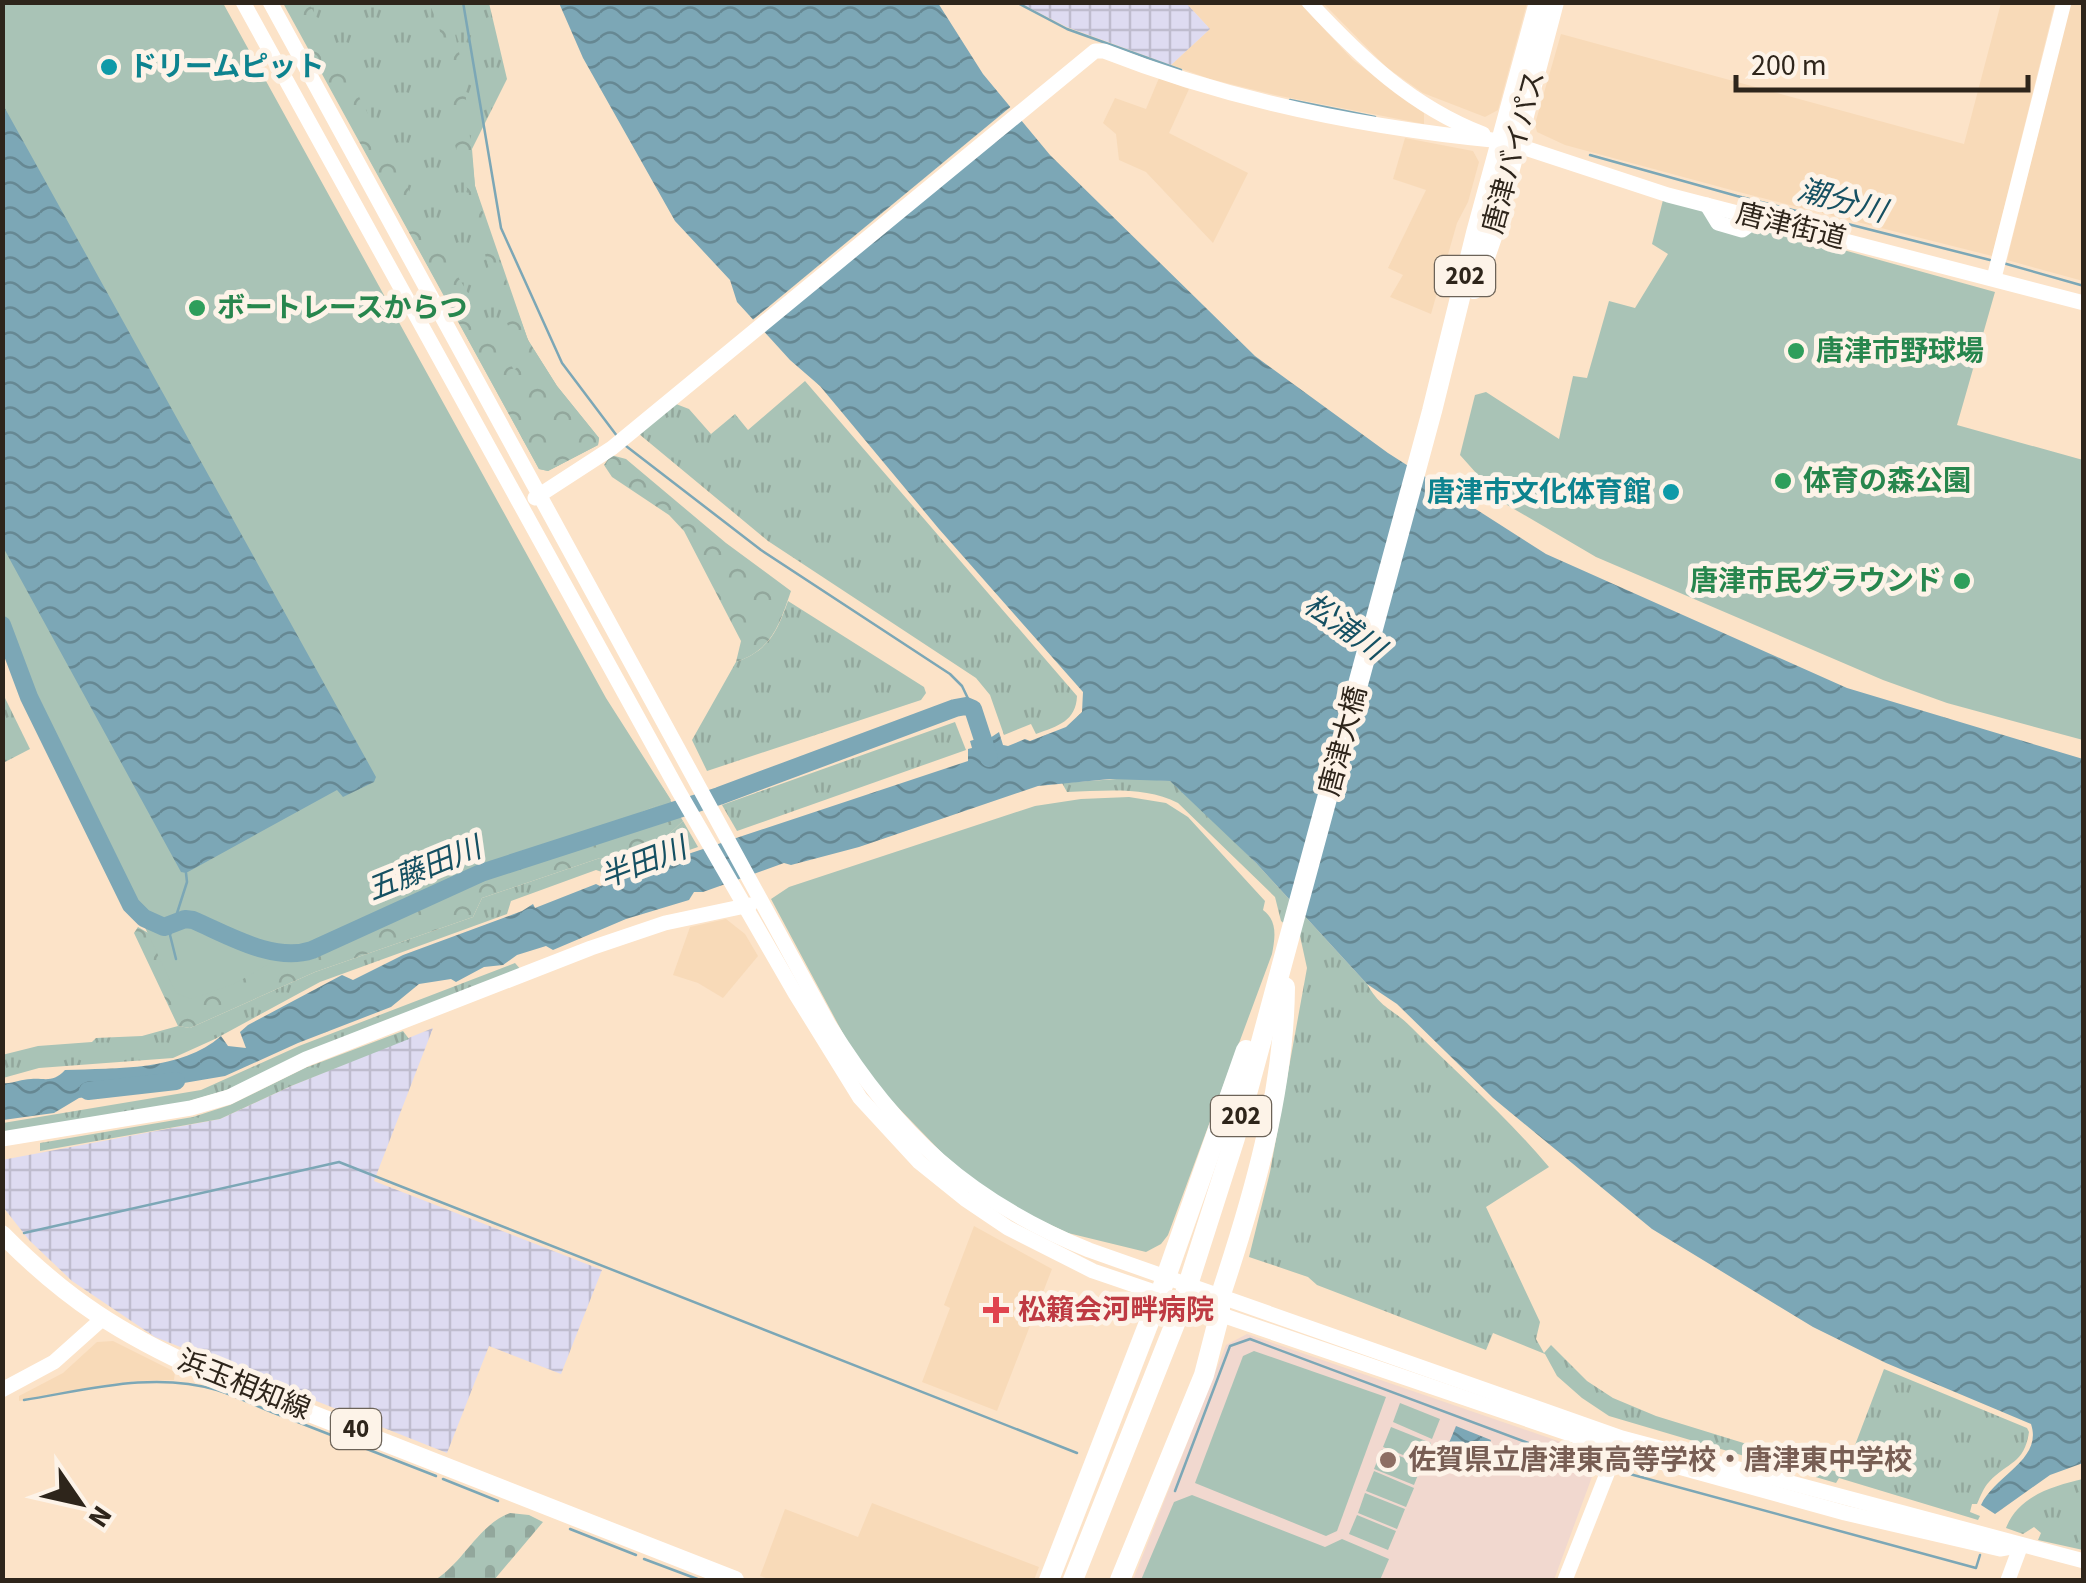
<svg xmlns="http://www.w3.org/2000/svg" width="2086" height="1583" viewBox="0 0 2086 1583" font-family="'Source Sans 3','Noto Sans JP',sans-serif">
<defs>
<pattern id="industrial-grid" width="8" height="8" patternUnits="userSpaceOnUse" patternTransform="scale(2.5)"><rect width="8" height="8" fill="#dedbf1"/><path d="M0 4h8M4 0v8" fill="none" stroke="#bfbcce"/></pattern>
<pattern id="grass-tufts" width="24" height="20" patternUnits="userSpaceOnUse" patternTransform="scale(2.5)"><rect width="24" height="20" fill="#a9c3b6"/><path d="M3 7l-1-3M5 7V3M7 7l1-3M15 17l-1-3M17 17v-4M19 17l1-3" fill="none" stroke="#92a79c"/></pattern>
<pattern id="forest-crowns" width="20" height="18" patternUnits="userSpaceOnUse" patternTransform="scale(2.5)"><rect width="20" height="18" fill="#a9c3b6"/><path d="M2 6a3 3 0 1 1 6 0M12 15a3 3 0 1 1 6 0" fill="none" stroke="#92a79c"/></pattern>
<pattern id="cemetery-stones" width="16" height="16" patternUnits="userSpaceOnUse" patternTransform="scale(2.5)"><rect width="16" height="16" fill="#a9c3b6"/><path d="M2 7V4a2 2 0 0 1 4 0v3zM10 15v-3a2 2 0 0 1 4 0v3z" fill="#92a79c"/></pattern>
<pattern id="water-waves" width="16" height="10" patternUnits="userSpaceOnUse" patternTransform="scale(2.5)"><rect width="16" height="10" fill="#7ca7b6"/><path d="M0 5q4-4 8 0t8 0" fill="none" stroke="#668893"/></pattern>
</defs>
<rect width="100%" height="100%" fill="#fce3c8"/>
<g fill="#f8dab8">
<polygon points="1186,3 1300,3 1353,60 1424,113 1424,124 1275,95 1210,79 1171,65 1210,29"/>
<polygon points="1323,3 1527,3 1498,110 1485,117 1423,93 1386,67"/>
<polygon points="2001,3 2055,3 1992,256 1735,191 1565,145 1537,132 1535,124 1561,34 1964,144"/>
<polygon points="2070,3 2083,3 2083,281 2007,260"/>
<polygon points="1159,78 1189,89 1169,133 1248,173 1213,243 1146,172 1119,160 1116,134 1103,123 1115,98 1146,109"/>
<polygon points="1405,138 1473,151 1479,162 1468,202 1457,223 1431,314 1390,297 1403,275 1388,268 1426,190 1393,179"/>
<polygon points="726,919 745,934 758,956 723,998 698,983 673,975 690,927"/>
<polygon points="974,1226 1052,1269 997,1411 922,1382 950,1308 944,1305"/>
<polygon points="113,1341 175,1372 174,1380 134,1381 19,1401 19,1396 63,1373 97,1342"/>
<polygon points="872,1503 1039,1567 1034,1580 772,1580 760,1576 785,1509 858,1537"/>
</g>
<g fill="url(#industrial-grid)">
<polygon points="1020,3 1186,3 1210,29 1171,65 1067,27"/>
<polygon points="433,1028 374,1181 602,1270 561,1374 489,1346 447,1453 155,1337 72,1281 29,1240 3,1207 2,1160 220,1119 291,1086"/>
</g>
<polygon fill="#f1d8cf" points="1247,1334 1593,1453 1596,1466 1554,1580 1133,1580 1226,1345"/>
<g fill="url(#grass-tufts)">
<polygon points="284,3 489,3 507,79 472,149 475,186 528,340 557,386 599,438 598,445 548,471 539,469"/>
<path d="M805,381L1077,696C1076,721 1058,726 1036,734L1031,724L1004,735L990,695L976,678L768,541L639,434L676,404L689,409L711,434L735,414L748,430Z"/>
<path d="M788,601L924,687L926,693L921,700L707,771L692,740L736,662C769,650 777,632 788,601Z"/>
<polygon points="4,696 30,749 3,763 2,697"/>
<polygon points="955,722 966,750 737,831 722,805"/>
<path d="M1130,778L1170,781L1179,787L1256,863L1367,984C1381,1009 1392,1008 1411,1027C1457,1073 1507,1117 1549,1167L1486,1207L1540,1322L1536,1339L1544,1353L1551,1345L1587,1381L1613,1398L1656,1416L1844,1474L1884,1369L2027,1428L2029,1432C2024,1465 2008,1461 1989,1482C1984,1487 1980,1497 1977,1504H1972L1970,1512L1980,1516L1978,1520L1839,1478L1836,1483L1609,1416L1582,1398L1557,1376L1545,1354L1493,1333L1486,1350L1317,1285L1308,1277L1249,1257L1270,1172L1307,968L1300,936L1281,921L1275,897L1178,803C1145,786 1104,791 1067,792L1062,783Z"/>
<path d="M683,821L698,847L614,876L596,870L511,901L507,914L320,982L215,1039L173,1058L39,1068L3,1078L2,1055L38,1046L92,1042L96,1038L142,1036L178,1026L190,1028L315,972L473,917L482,898L600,858C636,869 658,844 683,821Z"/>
<polygon points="515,963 522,971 230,1089 186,1102 3,1132 3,1123 201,1090 299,1046"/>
<polygon points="403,1031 409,1039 291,1086 220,1119 40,1151 40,1143 193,1117 230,1105 305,1068"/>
<path d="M2083,1479V1550L2038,1540L2041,1533L2034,1527L2023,1534L2006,1528C2018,1496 2053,1486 2083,1479Z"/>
</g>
<g fill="url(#forest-crowns)">
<polygon points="283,3 309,3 430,230 514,370 521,364 491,276 452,134 446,67 439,26 429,3 448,3 463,70 475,186 489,233 528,340 557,386 599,438 598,445 548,471 539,469"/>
<path d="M611,455L626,459L726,543L791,591C779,625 773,649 736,662L741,641L684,531L669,515L612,477L604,465Z"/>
<path d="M663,788L683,821C658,844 636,869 600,858L482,898L473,917L315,972L190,1028L178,1026L134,933L138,927L150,934L165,956L398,877L617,822L660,804Z"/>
</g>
<path fill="url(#cemetery-stones)" d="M510,1513L529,1515L543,1522L494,1580H435C464,1562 478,1525 510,1513Z"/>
<g fill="#a9c3b6">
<polygon points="3,3 223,3 606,698 671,800 617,822 473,869 304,944 234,984 191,999 176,993 34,693 3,613"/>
<polygon points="1663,200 1995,292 1957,425 2083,460 2083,740 1947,703 1883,680 1596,557 1502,502 1460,455 1475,395 1486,392 1559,439 1573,376 1587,378 1609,301 1635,308 1668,254 1652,244"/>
<path d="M1129,797L1166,803L1188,817L1265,901L1263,910C1278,921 1275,938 1272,954L1168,1235L1161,1244L1146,1252L1068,1233L1021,1211L971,1178L942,1153L887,1096L854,1054L771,899L789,887L1035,806L1081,799Z"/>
<polygon points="1254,1351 1386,1397 1337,1531 1326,1536 1195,1483 1243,1356"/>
<polygon points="1400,1403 1440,1419 1432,1439 1393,1422"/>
<polygon points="1391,1427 1431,1443 1423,1463 1383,1447"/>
<polygon points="1382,1449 1422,1465 1414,1485 1374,1469"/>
<polygon points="1374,1471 1414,1488 1406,1507 1366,1491"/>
<polygon points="1365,1493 1405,1509 1397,1529 1358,1513"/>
<polygon points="1192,1495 1325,1547 1342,1539 1389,1559 1380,1580 1141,1580 1174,1502"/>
<polygon points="1357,1515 1396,1531 1388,1550 1349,1534"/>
</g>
<g fill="url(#water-waves)">
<path d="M559,3H938L983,74L1050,155L1255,356L1388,453L1546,554L1847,688L2083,759V1463L2050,1475L1995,1514L1981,1505C1995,1475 2043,1460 2031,1424L1886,1363L1813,1327L1652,1229L1493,1098L1397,1004L1367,984L1256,863L1170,781L1110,779L1038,786L859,847L791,865L784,863L703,892H694L689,900L626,919L553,950L546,946L517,955L503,965L484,967L456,982L451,979L419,984L391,1007L298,1043L225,1076L172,1085L132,1081L94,1096L79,1098L54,1113L3,1120V1083C13,1084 21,1079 31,1079C46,1078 53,1083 65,1070C117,1068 181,1071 221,1036L228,1046L246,1048L240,1032L248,1025L342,975L353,980L403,955L522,911L533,904L535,908L596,884L600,886L672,863L673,859L968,761V749L972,748L970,741L989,735L990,738L999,732L1003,745L1008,746L1025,739L1030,741L1066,727L1082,712L1083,692L939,529L820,386L790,360L737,302L730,280L675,221L583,58Z"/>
<polygon points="2,103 376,777 374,782 343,797 337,790 186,873 181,872 3,547"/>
<polygon points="1456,1426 1491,1440 1482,1462 1447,1448"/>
</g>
<polygon fill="#fce3c8" points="1014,104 1023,115 759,334 749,323"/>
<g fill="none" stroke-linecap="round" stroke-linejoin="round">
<g stroke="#7ca7b6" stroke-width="2.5">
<polyline points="463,2 501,228 562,363 617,436"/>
<polyline points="1016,2 1067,29 1181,70"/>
<polyline points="1290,100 1375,117"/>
<polyline points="1590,155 1737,196 1990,260"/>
<polyline points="2003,263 2084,286"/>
<polyline points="626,446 761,550 950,674 962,686 973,709"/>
<polyline points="176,959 170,935 187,882 186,873"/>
<polyline points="24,1233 339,1162 1077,1453"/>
<path d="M24,1400C87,1390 153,1371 217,1390C239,1397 260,1408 282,1416"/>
<polyline points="290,1419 436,1476"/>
<polyline points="1626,1473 1976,1568 1980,1555"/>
<polyline points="443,1479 498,1501"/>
<polyline points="1175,1491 1230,1346 1250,1339 1531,1444 1591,1462"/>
<polyline points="570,1529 636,1555"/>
<polyline points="644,1559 700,1580"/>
</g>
<g stroke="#7ca7b6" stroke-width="18">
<path d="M2,625L29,697L131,905L144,918L164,927L185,919L193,920C228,935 274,963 312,950L481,873L719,796L955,708L966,706L973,709L989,758"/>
<polyline points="88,1091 176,1081"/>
</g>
<g stroke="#fff" stroke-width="15">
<polyline points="243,2 679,792 795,993 860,1098 919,1162 965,1199 1008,1228 1093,1271 1617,1450 1845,1513 2000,1549 2017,1546"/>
<path d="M270,2L829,1025C897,1135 969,1201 1089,1250L1622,1438L2084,1561"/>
<path d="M1309,2C1361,58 1411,106 1483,134"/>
<polyline points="1510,143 1668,195 2084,303"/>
<polyline points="1707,205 1718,223 1742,230 1759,218"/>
<polyline points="1994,278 2064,2"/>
<path d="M535,498L612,448L1095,51H1104C1231,101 1366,128 1502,141"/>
<polyline points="2,1139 191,1108 229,1097 306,1059 591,948 665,923 750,905"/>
<polyline points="2,1390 54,1362 101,1320"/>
<polyline points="1565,1580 1620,1441"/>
<polyline points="2008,1580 2021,1545"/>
</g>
<path stroke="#fff" stroke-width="18" d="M2,1234C67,1300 121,1334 205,1372L735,1580"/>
<g stroke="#fff" stroke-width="20">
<polyline points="1474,289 1492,237 1554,2"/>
<polyline points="1049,1580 1160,1294 1246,1050"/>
<polyline points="1073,1580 1178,1316 1235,1138 1432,411 1476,233 1539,2"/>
<path d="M1120,1580L1204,1375L1220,1313V1297C1253,1198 1284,1093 1285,987"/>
</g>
</g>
<g fill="#0f9aa8" stroke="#fdf3e8" stroke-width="4">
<circle cx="109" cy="67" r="10"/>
<circle cx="1671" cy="492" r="10"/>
</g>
<g fill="#2e9e5b" stroke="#fdf3e8" stroke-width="4">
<circle cx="197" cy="308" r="10"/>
<circle cx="1796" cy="351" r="10"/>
<circle cx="1783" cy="481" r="10"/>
<circle cx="1962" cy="581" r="10"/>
</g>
<path fill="#e0444e" stroke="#fdf3e8" stroke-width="4" d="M991 1295h10v10h10v10h-10v10h-10v-10h-10v-10h10z"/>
<circle fill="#8d6e63" stroke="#fdf3e8" stroke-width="4" cx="1388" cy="1460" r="10"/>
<g text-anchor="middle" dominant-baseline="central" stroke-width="10" stroke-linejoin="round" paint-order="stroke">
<g fill="#fdf3e8" stroke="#6c6358" stroke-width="2.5">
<rect x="1435" y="256" width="60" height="40" rx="8"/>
<rect x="1211" y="1096" width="60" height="40" rx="8"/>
<rect x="331" y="1409" width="50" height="40" rx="8"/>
</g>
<g font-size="25" font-weight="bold" fill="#2e251b">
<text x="1465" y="276">202</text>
<text x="1241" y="1116">202</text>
<text x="356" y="1429">40</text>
</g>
<g font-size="28" font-weight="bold" fill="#0d838f" stroke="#fdf3e8" text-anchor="start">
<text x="129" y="67">ドリームピット</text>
<text x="1651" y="492" text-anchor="end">唐津市文化体育館</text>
</g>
<g font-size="28" fill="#2e251b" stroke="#fdf3e8">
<text transform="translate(1514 152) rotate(-75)">唐津バイパス</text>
<text transform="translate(1791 226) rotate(14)">唐津街道</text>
<text transform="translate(1343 741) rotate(-75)">唐津大橋</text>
<text transform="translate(244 1385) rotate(22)">浜玉相知線</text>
</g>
<g font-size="28" font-weight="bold" fill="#27864d" stroke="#fdf3e8" text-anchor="start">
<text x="217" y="308">ボートレースからつ</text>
<text x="1816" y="351">唐津市野球場</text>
<text x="1803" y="481">体育の森公園</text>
<text x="1942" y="581" text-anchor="end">唐津市民グラウンド</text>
</g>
<g font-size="28" font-weight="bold" fill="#be3a42" stroke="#fdf3e8" text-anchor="start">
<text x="1018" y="1310">松籟会河畔病院</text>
</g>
<g font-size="28" font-weight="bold" fill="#785e54" stroke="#fdf3e8" text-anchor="start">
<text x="1408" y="1460">佐賀県立唐津東高等学校・唐津東中学校</text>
</g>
<g font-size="30" font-style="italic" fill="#155062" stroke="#fdf3e8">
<text transform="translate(1842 201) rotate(15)">潮分川</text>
<text transform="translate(1344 627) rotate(35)">松浦川</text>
<text transform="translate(643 863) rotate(-21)">半田川</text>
<text transform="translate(424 869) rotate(-22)">五藤田川</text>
</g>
</g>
<rect width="2086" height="1583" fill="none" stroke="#2e251b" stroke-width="10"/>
<g transform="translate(80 1503) rotate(124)" stroke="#fdf3e8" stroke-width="8" paint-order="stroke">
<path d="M0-8L18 38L0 25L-18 38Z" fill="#2e251b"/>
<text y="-15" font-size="28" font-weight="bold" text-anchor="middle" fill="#2e251b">N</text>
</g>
<path d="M1736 75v15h292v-15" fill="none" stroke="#2e251b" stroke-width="5"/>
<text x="1751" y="75" font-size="30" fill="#2e251b" stroke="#fdf3e8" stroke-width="8" paint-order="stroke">200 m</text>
</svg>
